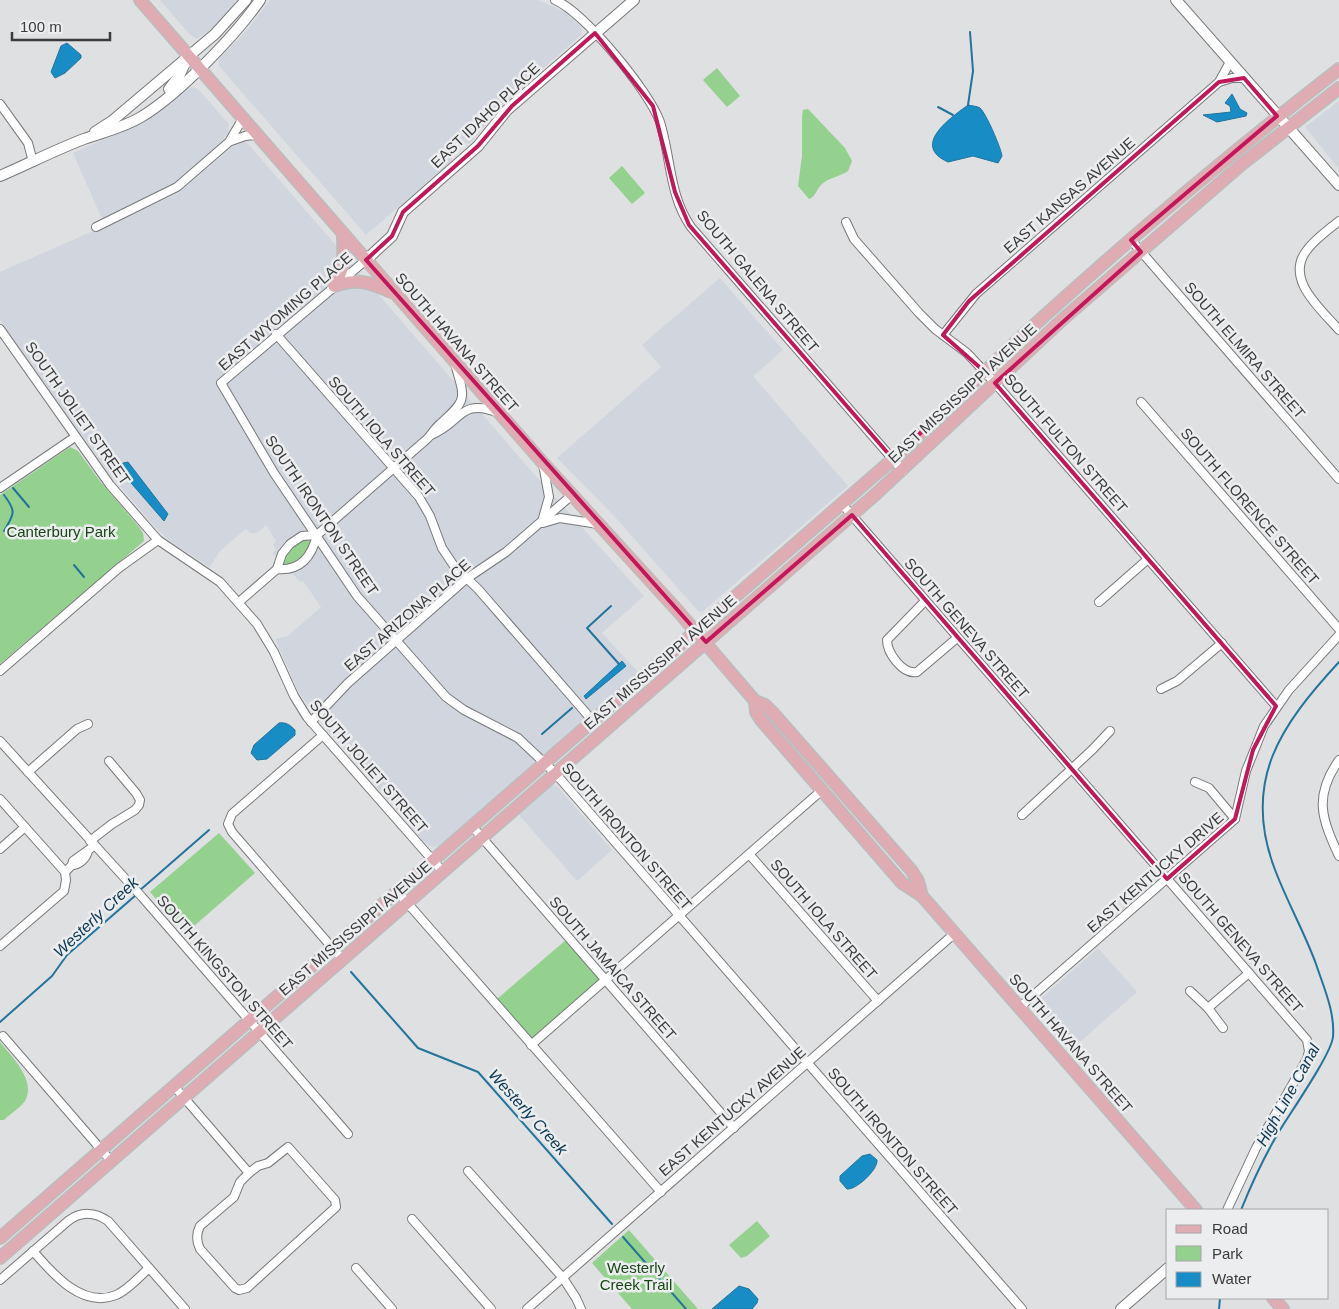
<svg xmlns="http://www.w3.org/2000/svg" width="1339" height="1309" viewBox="0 0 1339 1309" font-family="Arial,sans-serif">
<rect width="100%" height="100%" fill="#dfe0e2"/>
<g fill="#d1d6de">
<polygon points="160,0 238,0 212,28 197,39 190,35"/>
<polygon points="270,0 538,0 568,13 581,27 581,35 503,104 470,144 463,143 452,152 452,161 366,235 219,66 219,58 246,31"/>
<polygon points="193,87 199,90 229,124 228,133 224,137 229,142 182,183 102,219 73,153 127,129 185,89"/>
<polygon points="1339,101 1339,169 1305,127"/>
<polygon points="243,138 534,474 644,596 602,633 638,672 439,846 433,847 425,843 313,713 298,691 275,639 288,636 321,607 303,581 300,582 293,574 281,573 275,567 276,557 272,553 276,550 273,545 276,541 266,525 257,533 250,533 246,529 219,552 210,567 172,543 154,526 107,471 0,320 0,272 177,194"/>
<polygon points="720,278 783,350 753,376 848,486 702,612 698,611 615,517 557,458 661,367 642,345"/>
<polygon points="552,785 557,786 612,850 577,881 519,815"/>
<polygon points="1098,948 1137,992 1074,1047 1040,1008 1039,1000"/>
</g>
<g fill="#94d08e">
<polygon points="717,68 740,96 727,107 703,80"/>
<path d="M808,109L845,148L852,161L848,171C839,177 830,177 822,184C816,189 816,197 809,199L798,186L802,156V116L803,110Z"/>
<polygon points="622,166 645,193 632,204 609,178"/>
<polygon points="70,447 78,451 100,481 139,527 143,533 144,541 0,664 0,495"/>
<polygon points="317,535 312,552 287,569 279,563 290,544"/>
<polygon points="219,833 255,873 186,933 150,892"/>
<polygon points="566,940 601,980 533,1040 497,999"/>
<path d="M0,1042C11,1056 37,1081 25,1101C20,1108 10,1114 4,1120H0Z"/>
<polygon points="757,1221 770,1236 747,1256 741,1258 729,1245"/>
<polygon points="629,1230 698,1309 632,1309 592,1263"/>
</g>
<g fill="#188dc5" stroke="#22749c">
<polygon points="67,43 81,55 81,58 65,73 55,78 51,72 61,46"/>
<polygon points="1232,94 1240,109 1247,113 1246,116 1217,122 1203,115 1231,112 1230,106 1225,103"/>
<path d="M968,105C972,106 977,106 980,108C986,113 1001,148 1002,156L998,163L973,156L948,162C910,145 952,117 968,105Z"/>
<polygon points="128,462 168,514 164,521 119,469 123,463"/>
<polygon points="622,661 626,666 586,699 584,696"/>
<path d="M279,723C286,722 290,725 295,730V735L267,759L257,760L251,753L254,745Z"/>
<path d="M870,1154L877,1160C878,1170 856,1190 847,1189L840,1181V1176L862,1156Z"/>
<polygon points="739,1286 749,1289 758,1299 757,1303 752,1309 712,1309"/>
</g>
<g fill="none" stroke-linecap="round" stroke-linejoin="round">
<g stroke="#22749c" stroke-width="2">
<polyline points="968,105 973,71 970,32"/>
<polyline points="938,107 953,115"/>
<polyline points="13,488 29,507"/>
<path d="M4,531C14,514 17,512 4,495"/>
<polyline points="74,565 84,577"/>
<polyline points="611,606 587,628 619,664"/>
<polyline points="542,734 572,708"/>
<polyline points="139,891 209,830"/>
<polyline points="351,972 418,1048 478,1072 612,1224"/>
<polyline points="0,1022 52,976 67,955 136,895"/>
<path d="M1241,1210C1251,1185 1263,1159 1277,1135C1288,1116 1331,1055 1333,1037C1335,1012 1324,988 1316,964C1304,931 1286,900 1274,867C1242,780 1281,725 1339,662"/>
<polyline points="623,1237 686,1309"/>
<polyline points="1219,1309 1220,1298"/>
</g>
<g stroke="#777879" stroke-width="10">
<g id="street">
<path d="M555,0C584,12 650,92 660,122C671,157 669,196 691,227L903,471"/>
<polyline points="1219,82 1232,78 1244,78"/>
<polyline points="0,104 28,143 33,162"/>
<polyline points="231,141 245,136 257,135"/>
<path d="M1339,221C1328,230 1315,239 1307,250C1284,279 1321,309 1339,330"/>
<polyline points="846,222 854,239 919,313 935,329 967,353 995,383 1276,706"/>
<polyline points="96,227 177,187 229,142 243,118"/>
<polyline points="1131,240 1339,479"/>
<polyline points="366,260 221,383 274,473 357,596 446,697 464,710 518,738 555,773 1022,1309"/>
<polyline points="0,329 110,485 158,540 220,582 257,624 274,652 294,696 307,717 443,872"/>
<polyline points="276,334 419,497 430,516 442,548 454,566 478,589 592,720"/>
<polyline points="943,335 976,294 1219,82 1230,62"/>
<polyline points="1141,402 1339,629"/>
<path d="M431,435C462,423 459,397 499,413"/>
<polyline points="0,488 75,437"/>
<polyline points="842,504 1307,1040 1309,1051 1307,1059 1256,1148 1227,1210"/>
<polyline points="543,518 549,497 543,464"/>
<polyline points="543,523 560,518 598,524"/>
<path d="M277,569C301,571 312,556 317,535L427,439C432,434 435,428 440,424C468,399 465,399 455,364"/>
<path d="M925,601L887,640C887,653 903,675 917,672L957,638"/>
<polyline points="239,602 277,569 282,554 290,544 302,536 317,535"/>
<polyline points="1099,602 1148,559"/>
<polyline points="0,671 119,568 158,540"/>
<polyline points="1161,689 1177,681 1222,643"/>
<polyline points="311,722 348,683 466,579 506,552 572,495"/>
<polyline points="323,735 232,814 228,824 232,832 342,959"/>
<polyline points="0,741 142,897 348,1134"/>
<path d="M1339,760C1313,797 1322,819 1339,856"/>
<polyline points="28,772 77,729 88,724"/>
<polyline points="1195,782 1209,788 1235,819"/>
<polyline points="0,799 65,872 66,880 64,891 0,946"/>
<polyline points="1022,815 1092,750 1110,731"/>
<polyline points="471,825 734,1128"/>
<polyline points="90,841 112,824 135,810 139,805 140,800 136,793 109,761"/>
<polyline points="0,849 25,827"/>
<polyline points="749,854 878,1001"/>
<path d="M72,865C79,865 86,859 88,851"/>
<polyline points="65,872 72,865 73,861 94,846"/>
<polyline points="396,890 661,1192"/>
<polyline points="1190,991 1208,1008 1223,1028"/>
<polyline points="1020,1007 1235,819 1246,771 1264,726 1289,690 1339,635"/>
<polyline points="1208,1008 1249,973"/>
<polyline points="3,1036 111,1161"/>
<polyline points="531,1045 821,791"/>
<polyline points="174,1086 249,1173"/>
<path d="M288,1147L335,1200L336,1207L247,1288L239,1290L235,1288L200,1249C196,1241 196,1234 200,1226L234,1197L240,1182L249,1173L258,1166L268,1163Z"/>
<polyline points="468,1171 563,1278 576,1298 581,1309"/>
<polyline points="412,1219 491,1309"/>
<path d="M33,1251C52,1273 82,1309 116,1295C128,1290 139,1277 149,1268"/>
<polyline points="356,1268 392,1309"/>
<path d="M0,1280L68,1221C81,1211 95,1212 108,1221L185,1309"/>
<polyline points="527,1309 955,933"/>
</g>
</g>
<g stroke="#777879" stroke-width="12">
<g id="secondary">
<polyline points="1176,0 1339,185"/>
<polyline points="169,89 179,76 187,59"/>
<polyline points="95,132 112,121 215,34 246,0"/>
<path d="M0,176C28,164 55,150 84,139C103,132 123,128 141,117C178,95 235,36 260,0"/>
<polyline points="366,260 392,236 403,212 478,146 507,110 634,0"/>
<polyline points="1121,1309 1168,1268"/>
</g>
</g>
<g stroke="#bcbcbd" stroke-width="14">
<g id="primary">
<polyline points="140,0 543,463 677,610 755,701 765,705 774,714 911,870 918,881 922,896"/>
<path d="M334,286C356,278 370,282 391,292"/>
<path d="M334,286C346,270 343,252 343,233"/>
<polyline points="755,701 756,712 761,720 902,883 922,896 1196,1210"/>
<path d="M0,1238L893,459C943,414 990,364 1041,319C1137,232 1237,148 1339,69"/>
<polyline points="0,1258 877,493 1063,319 1242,164 1339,88"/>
<polyline points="1273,1298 1283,1309"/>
</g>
</g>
<use href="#street" stroke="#fff" stroke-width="8"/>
<use href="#secondary" stroke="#fff" stroke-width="10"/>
<use href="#primary" stroke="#e0acb3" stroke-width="11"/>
</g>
<path fill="none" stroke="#c2185b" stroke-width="4" stroke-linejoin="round" d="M595,33L653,106L675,192L689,225L893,459L985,372L943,335L969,301L1219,82L1244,78L1277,116L1131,240L1141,252L995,383L1276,706L1253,750L1235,819L1167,879L852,515L706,642L366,260L392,236L403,212L478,146L512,106Z"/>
<g text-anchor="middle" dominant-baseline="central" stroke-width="5" stroke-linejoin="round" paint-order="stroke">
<g font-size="15" fill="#3b3b3c" stroke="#ecedef">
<text transform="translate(485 115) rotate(-44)">EAST IDAHO PLACE</text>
<text transform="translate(1069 195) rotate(-41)">EAST KANSAS AVENUE</text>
<text transform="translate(758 281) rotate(50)">SOUTH GALENA STREET</text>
<text transform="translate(285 311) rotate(-41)">EAST WYOMING PLACE</text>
<text transform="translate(457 342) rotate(49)">SOUTH HAVANA STREET</text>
<text transform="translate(1245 350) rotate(49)">SOUTH ELMIRA STREET</text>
<text transform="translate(962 393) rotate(-43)">EAST MISSISSIPPI AVENUE</text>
<text transform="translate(78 413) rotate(55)">SOUTH JOLIET STREET</text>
<text transform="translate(382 436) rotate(49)">SOUTH IOLA STREET</text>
<text transform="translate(1066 443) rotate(49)">SOUTH FULTON STREET</text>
<text transform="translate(1250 506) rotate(49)">SOUTH FLORENCE STREET</text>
<text transform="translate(322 515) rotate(56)">SOUTH IRONTON STREET</text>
<text transform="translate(407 615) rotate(-41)">EAST ARIZONA PLACE</text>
<text transform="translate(967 628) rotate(49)">SOUTH GENEVA STREET</text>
<text transform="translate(660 662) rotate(-41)">EAST MISSISSIPPI AVENUE</text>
<text transform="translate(369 766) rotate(49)">SOUTH JOLIET STREET</text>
<text transform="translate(627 836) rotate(49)">SOUTH IRONTON STREET</text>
<text transform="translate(1155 872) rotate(-41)">EAST KENTUCKY DRIVE</text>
<text transform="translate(824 919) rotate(49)">SOUTH IOLA STREET</text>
<text transform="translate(355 928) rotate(-41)">EAST MISSISSIPPI AVENUE</text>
<text transform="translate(1241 942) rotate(49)">SOUTH GENEVA STREET</text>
<text transform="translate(613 968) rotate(49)">SOUTH JAMAICA STREET</text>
<text transform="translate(225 972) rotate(49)">SOUTH KINGSTON STREET</text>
<text transform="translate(1071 1043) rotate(49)">SOUTH HAVANA STREET</text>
<text transform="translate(732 1111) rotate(-41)">EAST KENTUCKY AVENUE</text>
<text transform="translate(893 1141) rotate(49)">SOUTH IRONTON STREET</text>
</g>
<g font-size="15" fill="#174613" stroke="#ecedef">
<text x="61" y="531">Canterbury Park</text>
<text x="636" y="1267">Westerly<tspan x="636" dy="17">Creek Trail</tspan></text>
</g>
<g font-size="16" font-style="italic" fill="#0b3850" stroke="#ecedef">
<text transform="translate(96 917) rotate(-43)">Westerly Creek</text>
<text transform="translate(1288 1095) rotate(-61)">High Line Canal</text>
<text transform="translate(528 1112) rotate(48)">Westerly Creek</text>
</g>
</g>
<rect x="1166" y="1209" width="162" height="90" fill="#ecedef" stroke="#a5a6a7"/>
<rect x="1176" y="1225" width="25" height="8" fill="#e0acb3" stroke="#a5a6a7"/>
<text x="1212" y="1234" font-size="15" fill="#3b3b3c">Road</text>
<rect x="1176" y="1246" width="25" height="15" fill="#94d08e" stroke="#a5a6a7"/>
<text x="1212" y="1259" font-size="15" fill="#3b3b3c">Park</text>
<rect x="1176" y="1272" width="25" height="15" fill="#188dc5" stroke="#a5a6a7"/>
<text x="1212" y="1284" font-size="15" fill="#3b3b3c">Water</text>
<path d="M12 32v8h98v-8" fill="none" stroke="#3b3b3c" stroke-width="2.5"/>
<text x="20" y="32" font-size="15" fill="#3b3b3c" stroke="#ecedef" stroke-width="4" paint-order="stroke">100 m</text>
</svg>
